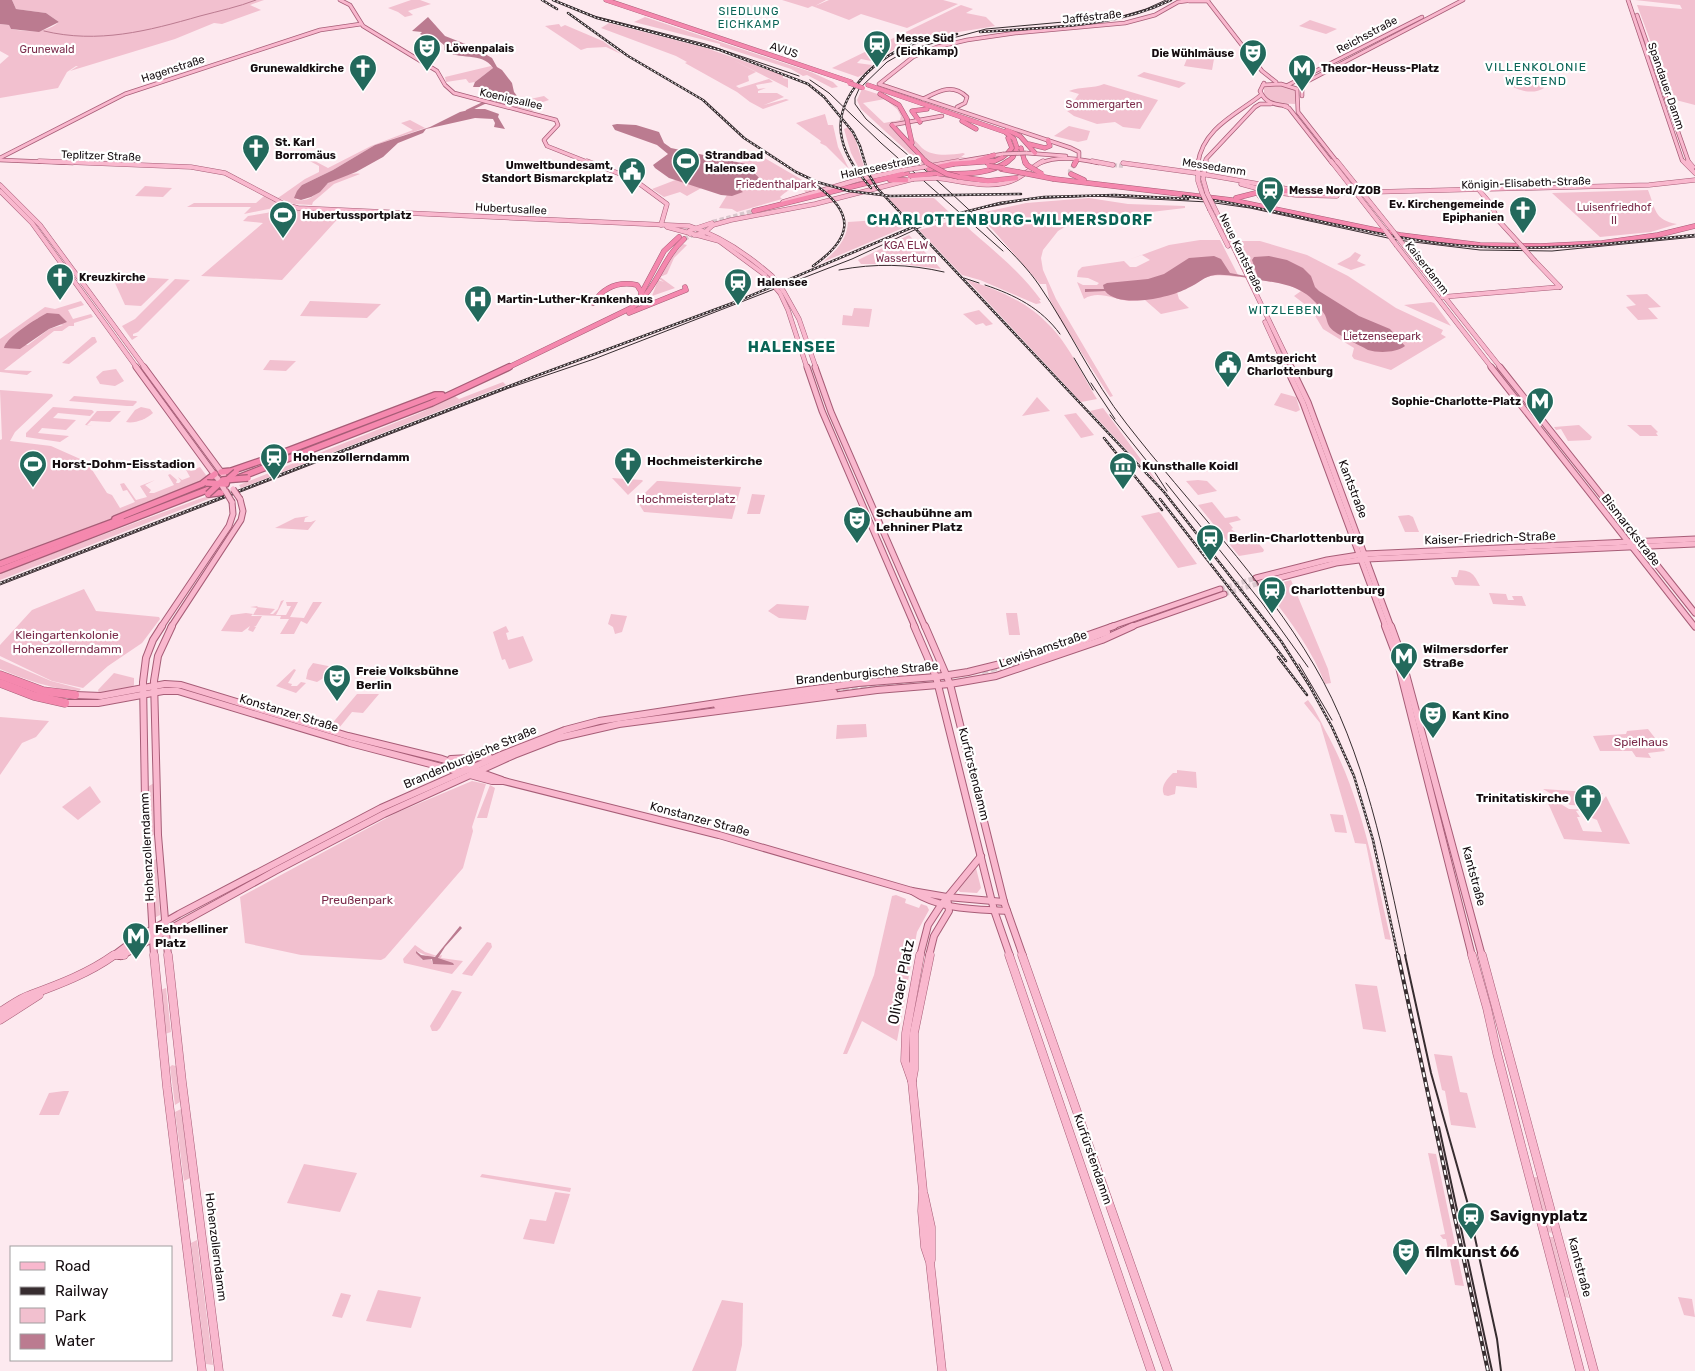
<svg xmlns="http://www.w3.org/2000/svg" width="1695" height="1371" viewBox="0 0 1695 1371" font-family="Rubik,sans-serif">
<rect width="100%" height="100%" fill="#fde9ef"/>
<g fill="#f2c0cf" fill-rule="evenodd">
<path d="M12,0H264L250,5L261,10L222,24L214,23L175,39L70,71L78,66H76L67,72L58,88L0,98V64L9,56L0,51V24L9,25L11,29C29,32 45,34 59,22L46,13L16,9Z"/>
<polygon points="411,0 420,0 431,4 408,11 413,15 405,17 398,12 388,8"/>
<polygon points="782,0 826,0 815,6 829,0 943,0 958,4 907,28 861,14 849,20 812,6 808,8"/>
<polygon points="1635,0 1695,0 1695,105 1672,99 1637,5 1682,9 1680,5"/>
<path d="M961,5L973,9L966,13L986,17L995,26C958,33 904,36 876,62L861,59L857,63L872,65L864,74L858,77L832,68Z"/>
<polygon points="645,17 811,72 833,82 838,87 832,88 807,75 803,76 791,69 720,46 720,44 634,22"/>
<polygon points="1310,20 1337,29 1326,34 1299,26"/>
<polygon points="609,23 706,48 783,75 783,78 788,79 788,88 733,60 756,72 748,76 749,81 736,86 739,88 769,79 773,82 756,85 758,89 766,88 758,91 758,93 777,93 784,97 764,105 786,99 789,100 763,109 750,102 737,92 685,63 687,62 676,56 601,28"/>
<polygon points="559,24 561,27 565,25 605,42 604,42 621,54 606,47 587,48 581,50 545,26"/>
<polygon points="1188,56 1214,59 1212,70 1184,66"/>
<polygon points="491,66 493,68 475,82 469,83 466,79 446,82 445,77"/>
<polygon points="1144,72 1186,83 1179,88 1137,76"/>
<path d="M1513,78L1530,79L1542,84L1544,88C1534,95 1516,91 1508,83L1509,80Z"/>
<path d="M1104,84L1158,100L1140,129L1123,127L1115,122L1097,124L1074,116L1067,111L1073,109L1071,105L1079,94L1069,91C1081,86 1093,89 1104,84Z"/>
<polygon points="1276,85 1291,87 1297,90 1295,104 1275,103 1264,97 1264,87"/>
<path d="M862,89C885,96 895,99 906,121L895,122L890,126L903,136L915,155L926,164L922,165L861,109L857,100ZM885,99L897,109L901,116L900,120L884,123L863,103Z"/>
<polygon points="544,96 549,100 534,105 539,107 532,111 491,101 517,105 521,101"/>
<polygon points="825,114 828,125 833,125 838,147 849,169 826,146 820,143 821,141 796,123"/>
<path d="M410,120L425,128L375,145L333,170L302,185L296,200C313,202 316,192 327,184C335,178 351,172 360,174L334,184L313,202L312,205L294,204L278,198L305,179L319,172V166L306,159L309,158L328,168L371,146L413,130L401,123Z"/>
<polygon points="1069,126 1090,131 1087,140 1078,142 1054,136"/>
<polygon points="848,127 855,138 867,176 863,176 851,153 844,129"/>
<path d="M913,139C917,142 919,145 922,148C932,157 951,155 963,153L965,154L961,157H967L930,164L916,149Z"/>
<path d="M756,153L811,185L818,190L806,193C799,182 788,190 780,197L782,199L737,212L732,209L719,208L727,195L742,192L739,190L753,189L761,183L755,172L738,163L753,158L757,162L763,161L752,154Z"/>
<polygon points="678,179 705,186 687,196 680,192 664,197 652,189"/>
<polygon points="145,186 172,188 163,197 135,196"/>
<path d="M1648,190C1656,210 1654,220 1677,224L1651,232L1600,237L1552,193Z"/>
<polygon points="264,196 283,206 244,214 251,207 187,207 194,203 256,203"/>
<polygon points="888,198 934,198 950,213 913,224"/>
<polygon points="1089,198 1128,204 1185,206 1185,208 1075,221 1058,231 1043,250 1041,258 1043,270 1056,299 1113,396 1110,397 1059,318 1049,298 1046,284 1040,284 993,230 976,214 1026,203"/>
<polygon points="290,209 344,212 282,280 201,276 263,223 243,221 248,216"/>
<path d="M958,219C987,246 1017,267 1041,300H1039L1041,303L1036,304L980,280L962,275L919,230Z"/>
<path d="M878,220H896L903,228L823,262C836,251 847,240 848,222Z"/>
<polygon points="909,235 941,269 901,264 861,264 858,260"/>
<path d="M1200,240H1220L1239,277C1227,276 1214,273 1202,279C1193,283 1187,289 1177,292L1179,299L1189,308L1161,314L1145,300C1140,300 1134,301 1128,301C1113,299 1098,290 1084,299L1077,282L1083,285H1097L1099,283L1088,278L1077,277L1078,271L1082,267L1124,261L1130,267H1136L1150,260L1142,255L1128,260L1169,245Z"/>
<polygon points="1235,241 1260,241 1307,255 1348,276 1396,308 1443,330 1441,334 1446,337 1391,370 1354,359 1352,356 1354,348 1323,329 1311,309 1294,296 1301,291 1287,284 1252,279"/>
<polygon points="683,244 687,245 674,258 667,274 660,277 675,288 652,296 658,280 664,282 659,279 665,265"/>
<polygon points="1355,252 1361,255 1357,261 1366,265 1351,270 1337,264 1350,257"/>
<polygon points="122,276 169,279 141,306 125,305 115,283"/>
<polygon points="175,279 190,280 138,332 133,334 133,336 138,336 132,340 122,326 135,319"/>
<path d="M967,280C996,289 1026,301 1048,324C1069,344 1082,375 1097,399L1081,402Z"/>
<polygon points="1647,294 1661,307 1648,308 1658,319 1638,320 1626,307 1636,305 1626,295"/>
<path d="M81,301L84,305L68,310L73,319L91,314L93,317L74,323V326H69L62,331H54L4,370L32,371L27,375L0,372V339L45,307L55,309ZM38,318L63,325L49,329L28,345L6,343Z"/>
<polygon points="310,301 381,304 367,318 300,316"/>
<polygon points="1431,302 1434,303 1451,326 1404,305"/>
<polygon points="854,308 872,309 869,327 842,325 843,315 852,316"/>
<polygon points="979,310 993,324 986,326 983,323 976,325 963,314"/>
<polygon points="92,337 95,337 97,342 69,364 62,363"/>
<polygon points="270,360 296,361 286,371 263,370"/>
<polygon points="116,369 124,381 115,386 100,384 96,377 103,371"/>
<polygon points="503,382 506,385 241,488 239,485 422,412 455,396 459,399"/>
<polygon points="0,390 52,394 53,396 15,432 10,441 51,446 87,462 107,493 112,495 120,508 135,502 127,490 123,491 120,484 124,483 136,500 147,497 140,486 155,480 145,485 151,490 149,493 154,493 174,485 168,475 170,474 177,480 176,483 179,483 181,481 178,477 182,480 190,477 185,468 187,468 191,471 200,467 209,479 96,525 0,561 0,440 2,439"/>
<polygon points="1281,393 1296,397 1300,410 1296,412 1274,405"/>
<polygon points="74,396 136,401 137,402 133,406 127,406 69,401"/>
<polygon points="1037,397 1050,411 1022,416"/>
<polygon points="53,407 92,410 94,412 90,416 58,413 53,418 76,420 66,430 42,428 38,433 69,436 60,442 26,437 26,433"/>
<path d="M141,407L150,409L153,413C147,419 134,424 126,422L135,410Z"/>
<polygon points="1103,408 1159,484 1090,411"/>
<polygon points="97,411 121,411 110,422 91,421 87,425 93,426 85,425"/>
<polygon points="1076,413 1094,435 1081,438 1064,415"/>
<polygon points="1579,425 1592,437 1590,440 1568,441 1561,429 1556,430 1554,427"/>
<polygon points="1651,425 1658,432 1656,433 1658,436 1640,436 1627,425"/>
<polygon points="612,478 642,480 643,481 628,495"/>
<polygon points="1198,480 1207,481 1217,491 1198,495 1186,481"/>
<polygon points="657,481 661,481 741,487 732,519 644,512 637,501"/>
<polygon points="752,494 765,495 760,514 747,514"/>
<polygon points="219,495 0,580 0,573 199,499 209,496"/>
<polygon points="1212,502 1225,518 1237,516 1241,520 1229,523 1233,528 1231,529 1238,534 1234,535 1235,537 1251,534 1264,550 1263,552 1239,556 1198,505"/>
<polygon points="1159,512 1161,514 1197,564 1178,568 1141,516"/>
<polygon points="1409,515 1413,517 1419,532 1405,532 1398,516"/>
<polygon points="309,516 305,518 304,522 311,522 316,520 308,530 275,528 295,518"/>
<path d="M1459,570C1472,571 1474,574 1480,586L1455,585L1451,577H1457Z"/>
<path d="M1291,580L1328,669L1331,683L1325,684C1312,649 1288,618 1264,587Z"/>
<polygon points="84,589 96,611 159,617 160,619 142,643 108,666 83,688 52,681 0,656 0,645 32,610"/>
<polygon points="1489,593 1506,594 1508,600 1514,600 1512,596 1522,596 1526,606 1493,604"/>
<polygon points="284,600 276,615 286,615 291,606 287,606 286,602 298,602 290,617 304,618 313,602 322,602 307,624 301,621 294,634 280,634 289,619 280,619 281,616 253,615 257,608 250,607 258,606 257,607 275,609 270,614 273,614 278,609 281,601"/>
<polygon points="777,604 809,606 806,620 779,618 768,611"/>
<polygon points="246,613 253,614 251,616 262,616 256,626 254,626 256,627 253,632 248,630 250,626 242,632 221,631 231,615"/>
<polygon points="1006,613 1017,613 1020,635 1009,635"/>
<polygon points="611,614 627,616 622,632 615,634 613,627 608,624"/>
<polygon points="506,626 509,632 506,633 508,640 523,636 533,660 531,662 509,669 505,659 502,660 493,632"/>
<path d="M0,659L51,681L81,689L78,692C50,688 26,680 0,669Z"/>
<polygon points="313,663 328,666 340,675 331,684 326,681 333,676 330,674 317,682 306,679 308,670"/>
<polygon points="294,669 296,670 288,683 292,684 291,686 297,686 301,682 306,683 296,693 276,686"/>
<polygon points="114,673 134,678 134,685 131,688 99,693 98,690"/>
<polygon points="357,694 379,694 363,713 352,712 339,728 330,726"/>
<path d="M1308,700C1315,709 1320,720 1325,730C1361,794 1374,869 1391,940L1385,939L1366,844L1355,843L1320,723L1304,703Z"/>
<polygon points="0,717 49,721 36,737 22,743 0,775"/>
<polygon points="866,724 867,737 836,739 837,725"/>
<polygon points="1648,729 1665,751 1648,753 1651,758 1636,757 1632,751 1600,751 1593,736 1626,734 1627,731"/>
<path d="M1177,770L1196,772L1197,788L1176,786L1175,794L1168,796L1164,795C1160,786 1167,779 1173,773H1177Z"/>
<polygon points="472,781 486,784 472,827 473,831 463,868 385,958 381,960 301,955 245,943 240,897 396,813"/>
<polygon points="154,783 156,834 150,836 149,786"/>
<polygon points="490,785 495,788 487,818 477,818"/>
<polygon points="90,786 101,802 78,820 62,807"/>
<polygon points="1543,789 1603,793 1592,806 1570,805"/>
<path d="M1544,794L1569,809L1596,810L1606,796L1630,844L1564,839ZM1580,810L1590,812L1592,818L1597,820L1602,832L1583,831L1577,817H1580L1576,811Z"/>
<polygon points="1330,814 1343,815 1347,833 1335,832"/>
<polygon points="156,859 160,915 154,918 151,862"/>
<polygon points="976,868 981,888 977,893 960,892 958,890"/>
<polygon points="896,895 906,899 905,903 919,908 921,904 927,906 929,910 917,932 897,1041 862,1021 847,1054 843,1054 874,975 892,896"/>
<polygon points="487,942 491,943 492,947 472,976 462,974"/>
<polygon points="415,945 425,952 437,956 430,957 416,951 422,960 431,959 433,964 450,964 451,963 438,959 439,956 442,955 441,958 463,961 452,974 404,963 403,959"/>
<polygon points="1355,984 1377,986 1386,1032 1363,1029"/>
<polygon points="166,988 171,1032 165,1034 160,990"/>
<polygon points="452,990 462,992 440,1028 437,1031 432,1031 430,1026"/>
<polygon points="1434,1054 1452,1056 1460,1092 1467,1093 1476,1128 1451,1125 1445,1091 1442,1090"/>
<polygon points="172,1065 176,1066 180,1102 175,1105 170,1067"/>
<polygon points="64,1091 69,1091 59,1115 39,1115 49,1093"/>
<polygon points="181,1109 190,1178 184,1181 175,1112"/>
<polygon points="1428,1153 1436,1154 1464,1286 1455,1285 1446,1239 1443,1239 1440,1235 1445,1234"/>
<polygon points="304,1164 357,1173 340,1212 287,1203"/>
<polygon points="482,1174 571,1188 570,1192 480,1177"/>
<polygon points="1533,1177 1538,1177 1552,1233 1548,1232"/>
<polygon points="555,1192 570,1194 554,1244 523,1239 530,1219 546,1221"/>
<polygon points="1549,1237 1553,1237 1569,1298 1565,1297"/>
<polygon points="197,1240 213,1365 206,1364 191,1243"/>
<polygon points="378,1290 421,1297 411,1328 366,1321"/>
<polygon points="341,1293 351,1295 342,1318 332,1316"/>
<polygon points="1678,1297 1692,1299 1695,1317 1684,1315"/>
<polygon points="722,1300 743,1303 742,1345 736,1371 692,1371"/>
</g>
<g fill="#bb7b90">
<polygon points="0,0 12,0 16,9 46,13 59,22 39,32 11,29 9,25 0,24"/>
<path d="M428,17L445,36L473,47L492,58L497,67L502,70L512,83L514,92L521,101L519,104C508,105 489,102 481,94L483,87H473L475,82L493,68C482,51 458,61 444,50V45L438,40L422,35L420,34L422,32L412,31Z"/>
<polygon points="473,109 485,109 499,114 498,117 505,129 494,127 495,123 493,119 475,118 426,129 423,133 398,143 383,157 356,172 328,183 320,192 311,197 301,200 294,198 297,191 302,185 333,170 375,145 430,127 460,112"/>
<path d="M617,124L636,125L659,132L664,143L671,148L746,164C748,171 759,173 761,183L753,189H739L743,192L732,196L721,195L669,178L655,168L653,165L668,154L657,145L615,130L612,125Z"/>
<path d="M1214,256L1221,259L1230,273L1251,277L1257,275L1252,260L1254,257L1269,256L1287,260L1303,268L1311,276L1315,287L1319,291L1359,316L1390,329L1405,346C1396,353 1378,353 1368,350C1360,345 1332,333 1329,326C1327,323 1327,319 1325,315C1306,285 1285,284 1253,279C1241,277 1228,274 1215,275C1204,276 1198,284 1188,288C1170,298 1119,309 1105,291L1085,292V289H1104L1103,285L1107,283L1148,279L1164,274L1189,258Z"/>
<path d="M47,313L59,314L67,322L49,329L20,349L4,348C6,337 36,319 47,313Z"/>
<polygon points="460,926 462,928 445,947 438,958 453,963 454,965 433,964 432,959 423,960 416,953 416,951 421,955 435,957"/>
</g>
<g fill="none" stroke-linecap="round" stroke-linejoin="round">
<path stroke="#bb7b90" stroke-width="1" d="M44,31C98,44 148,31 200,16C219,11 238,7 256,0"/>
<polyline stroke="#bb7b90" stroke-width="2.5" points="467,111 490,100"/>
<polyline stroke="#dac8ce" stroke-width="4" stroke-dasharray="4 2" stroke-linecap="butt" points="1113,165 1123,166"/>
<g stroke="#dac8ce" stroke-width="5" stroke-dasharray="5 2.5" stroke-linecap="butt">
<polyline points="1220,589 1256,578"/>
<polyline points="1224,594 1260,583"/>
</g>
<g stroke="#dac8ce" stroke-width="6" stroke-dasharray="6 3" stroke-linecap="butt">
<polyline points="982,671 1022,663"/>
<polyline points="834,692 913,681"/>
</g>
<g stroke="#dac8ce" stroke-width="4.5" stroke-dasharray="4.5 2.5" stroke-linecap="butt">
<polyline points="1071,174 1070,171 1074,165"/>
<polyline points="713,222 754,211"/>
<polyline points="684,239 718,223"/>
</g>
<g stroke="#a75d77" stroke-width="4.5">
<g id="major-far4">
<polyline points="340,0 350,5 363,26 437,71 445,85 454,93 556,120 558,125 544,140 547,146 590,163"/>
<polyline points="1207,0 1262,71 1276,82"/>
<polyline points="1628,0 1682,160 1685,163"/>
<polyline points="1189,1 1208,1"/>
<polyline points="1637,15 1689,163"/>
<path d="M1264,83L1260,91C1266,104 1274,104 1287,106"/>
<polyline points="1263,85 1281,84 1297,89 1298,112 1338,163"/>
<polyline points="1288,85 1422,17"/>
<polyline points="1302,96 1302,86 1306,82 1463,0"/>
<path d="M923,99C939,91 952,83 967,97L965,103L957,107"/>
<polyline points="1284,106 1289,108 1332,163"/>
<polyline points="892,125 942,116"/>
<polyline points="1026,153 1066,156"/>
<polyline points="1079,157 1079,152 1071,148 879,84 913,57 937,47 967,40 1015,33 1125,23 1155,15 1178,2 1193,0"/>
<polyline points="0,158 125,94 320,30 361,24"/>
<polyline points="0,160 73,163"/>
<polyline points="950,163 1003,154"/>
<path d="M1040,163C1059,155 1080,159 1099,163"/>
<path d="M1198,163C1203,128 1237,114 1261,95"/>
<polyline points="1205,163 1206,159 1255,107 1260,104 1271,104"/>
</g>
</g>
<g stroke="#a75d77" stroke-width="5">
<g id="major-far3">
<path d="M39,161L191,167L225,173L286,205L298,208L689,226C721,236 747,254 772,276"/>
<polyline points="587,161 633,179 667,204 661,225"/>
<polyline points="1092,161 1113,165"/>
<polyline points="1198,161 1198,181 1202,193"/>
<polyline points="1206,161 1203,179 1207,193"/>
<polyline points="1331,161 1385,230"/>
<polyline points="1337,161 1393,231"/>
<polyline points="1683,161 1695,173"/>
<polyline points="1688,161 1693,167"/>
<polyline points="1123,163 1196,173 1294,190"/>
<polyline points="924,167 958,161"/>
<path d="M937,178C962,181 993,191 1016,179C1026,174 1033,166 1043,161"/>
<polyline points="1241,184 1256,188"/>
<polyline points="0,185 40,225 145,368"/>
<polyline points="1479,190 1490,203 1498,220 1519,243"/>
<polyline points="0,191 32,223 137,368"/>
<polyline points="1272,192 1296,195 1337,196"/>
<polyline points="1333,193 1649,185 1695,180"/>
<polyline points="783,202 857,180 904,170"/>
<polyline points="1210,210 1228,246"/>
<polyline points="1216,211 1292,368"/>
<polyline points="667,227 719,241 765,275"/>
<polyline points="690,234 689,231 691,230 712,223"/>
<polyline points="694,235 704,233 713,225 731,220 815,204 913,179"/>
<polyline points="1397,246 1492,368"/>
<polyline points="1405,247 1501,368"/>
<polyline points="1535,261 1560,287"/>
<polyline points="784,292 799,319 816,368"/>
<polyline points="780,293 788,310 807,368"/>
<polyline points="1442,297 1560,287"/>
<polyline points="1265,322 1286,368"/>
</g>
</g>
<g stroke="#a75d77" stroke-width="7">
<g id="major-far2">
<polyline points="136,367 217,478"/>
<polyline points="144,367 225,477"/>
<polyline points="807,367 822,411 915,627"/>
<polyline points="815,367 831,412 925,627"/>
<polyline points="1286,367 1303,403 1386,627"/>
<polyline points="1291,367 1308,402 1391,627"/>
<polyline points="1491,367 1695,627"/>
<polyline points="1500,367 1695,613"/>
<polyline points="1256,578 1327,560 1365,554 1695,539"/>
<polyline points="1260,583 1336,563 1367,559 1695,544"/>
<polyline points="161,627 229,526 233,514 232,502"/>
<polyline points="171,627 241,520 243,511 240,499"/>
<polyline points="1110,627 1220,589"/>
<polyline points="1130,627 1224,594"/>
</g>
</g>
<g stroke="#a75d77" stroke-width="8">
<g id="major-far1">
<polyline points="914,626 936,677 994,910 1010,956"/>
<polyline points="925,626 950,684 1004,902 1023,956"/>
<polyline points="1385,626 1396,655 1472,956"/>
<polyline points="1391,626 1399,648 1482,956"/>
<polyline points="1022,663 1107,632"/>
<polyline points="75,695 101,696 165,684 181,685 348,736 442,759 502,780"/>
<polyline points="65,703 98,703 163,691 178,691 350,743 461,772"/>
<polyline points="717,706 834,692"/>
<polyline points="451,759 489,757"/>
<polyline points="470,775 492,781 504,781 719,835 912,891 947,897 1004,902"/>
<path d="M912,891C941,910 973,909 1007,911"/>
<polyline points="116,955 120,956"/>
<polyline points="113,956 137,938 179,914 381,808 501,755 565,730 599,721 743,699 858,683 936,677 968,672 1020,659 1114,626"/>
<polyline points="121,956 275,871 384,814 514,755 558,738 619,724 877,690 950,684 996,676 1102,640 1133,626"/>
<polyline points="154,956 145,799 143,682 146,658 153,640 162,626"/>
<polyline points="168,956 158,835 154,681 158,656 172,626"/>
<polyline points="920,956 928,925 941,905 981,856"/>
<polyline points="929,956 934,936 949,911 947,897"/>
</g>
</g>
<g stroke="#a75d77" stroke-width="9">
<g id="major">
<polyline points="116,955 124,955"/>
<polyline points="154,955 167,1087 202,1371"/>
<polyline points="168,955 182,1082 219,1371"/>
<polyline points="920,955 906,1033 905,1061 912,1081 923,1191 922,1211 925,1247 930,1262 942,1371"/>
<polyline points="1009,955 1151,1371"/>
<polyline points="1022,955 1168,1371"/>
<polyline points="1472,955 1487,1008 1497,1053 1580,1371"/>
<polyline points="1482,955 1594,1371"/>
<path d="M0,1012C10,1006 20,998 30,995C60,984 89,973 114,955"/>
<polyline points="0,1020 39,995"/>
<polyline points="912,1081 914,1070 914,1033 930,955"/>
<polyline points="924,1195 931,1227 931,1260"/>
</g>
</g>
<g stroke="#a75d77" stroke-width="5">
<g id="highway-far3">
<polyline points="606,0 851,82"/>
<polyline points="868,85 1005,132 1014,139 1017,148 1013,157 1006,163"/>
<polyline points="880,94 899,105 907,119"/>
<polyline points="962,121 976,129"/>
<polyline points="920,122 912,111 927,109"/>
<polyline points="892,125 927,163"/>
<polyline points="908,125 912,143"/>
<polyline points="1007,130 1020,136 1035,153"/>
<polyline points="1029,144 1045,148 1050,146 1048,140"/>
<polyline points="1021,148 1025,163"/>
<polyline points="977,161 994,155"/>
<path d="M987,163C998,161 1006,157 1012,148L1008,138"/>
<polyline points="1075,163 1077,160"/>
</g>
</g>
<g stroke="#a75d77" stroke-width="5.5">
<g id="highway-far2">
<polyline points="925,161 927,163"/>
<polyline points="1025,161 1027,165"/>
<polyline points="951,164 994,161"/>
<polyline points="1074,165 1076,161"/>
<polyline points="929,169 953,164"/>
<polyline points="1001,169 1018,172"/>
<path d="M931,174C954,173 988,177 1008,161"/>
<polyline points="1071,174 1084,180"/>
<polyline points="959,177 988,181 1016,178"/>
<polyline points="1054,179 1231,200 1400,235 1480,245 1541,246 1602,243 1658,235 1695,226"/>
<polyline points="890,180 906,180"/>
<polyline points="1260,191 1259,195 1263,200 1273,205"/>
<polyline points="1236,198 1272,189 1311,194 1338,193"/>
<polyline points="754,211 907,173"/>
<polyline points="641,294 664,251 679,237"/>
<path d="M593,303C604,287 618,281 637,285L642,293"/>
<polyline points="629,313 686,290 685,287"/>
<path d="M507,368L633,307C657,289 662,259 684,239"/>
</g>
</g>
<g stroke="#a75d77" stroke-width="8">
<g id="highway-far1">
<polyline points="221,472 231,471 269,458 435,395 442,395"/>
<polyline points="238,478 432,403 509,367"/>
<polyline points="209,494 226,492"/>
<polyline points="115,519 202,484 215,474"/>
<polyline points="0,564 121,519"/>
<polyline points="0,570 217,486"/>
</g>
</g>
<g stroke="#a75d77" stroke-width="9">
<g id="highway">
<polyline points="0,675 43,691 75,695"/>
<polyline points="0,683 34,696 65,703"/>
</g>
</g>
<use href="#major-far4" stroke="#f9b8ce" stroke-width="3"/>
<use href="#major-far3" stroke="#f9b8ce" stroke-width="4"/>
<use href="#major-far2" stroke="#f9b8ce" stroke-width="5"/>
<use href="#major-far1" stroke="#f9b8ce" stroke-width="6"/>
<use href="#major" stroke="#f9b8ce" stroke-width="8"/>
<use href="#highway-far3" stroke="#f588ae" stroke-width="4"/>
<use href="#highway-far2" stroke="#f588ae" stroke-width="4.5"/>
<use href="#highway-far1" stroke="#f588ae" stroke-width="5.5"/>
<use href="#highway" stroke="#f588ae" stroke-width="8"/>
<g stroke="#372d30" stroke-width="1">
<polyline points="554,0 594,16 705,44 799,76"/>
<path d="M1166,0L1146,9L1119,17L986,29L908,50L887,62L859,89L855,98V104L866,119C912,159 960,198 1002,243C1015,256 1028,269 1039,285C1070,330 1092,380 1126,423C1188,503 1263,578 1314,665C1365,751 1385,859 1406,956"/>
<polyline points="810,80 829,93 881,143 1003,251"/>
<path d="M839,270C875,263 909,264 944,272"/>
<polyline points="964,278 979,283"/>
<path d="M985,285C1015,295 1041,308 1060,334"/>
<polyline points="1074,358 1093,390"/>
<polyline points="1091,383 1115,419"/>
<polyline points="1110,415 1150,465 1167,491"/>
<polyline points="1166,483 1262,603 1308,667"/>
<polyline points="0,585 509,388 594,359 852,259 936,220 983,208 1032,199 1095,196 1208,202 1250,208 1397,240 1480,250 1552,251 1695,237"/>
<polyline points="1299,664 1332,720"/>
</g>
<g stroke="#372d30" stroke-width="2">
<polyline points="1405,955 1431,1073 1467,1201 1497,1339 1501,1371"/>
<polyline points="1439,1127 1492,1371"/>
</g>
<g stroke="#372d30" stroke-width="2.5">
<g id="rail-far1">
<polyline points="542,0 557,9"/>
<polyline points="553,0 597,18 720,50 808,84 824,97 853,132 860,146 868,173 877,188 1164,492 1281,641 1309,685 1332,727 1354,776 1373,840 1398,956"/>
<polyline points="568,13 628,56 703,100 744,138 796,172 817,182 849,191 890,196 1021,194"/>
<path d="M980,32C1045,27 1111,29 1171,0"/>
<path d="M871,188C859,174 846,158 842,139C833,101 869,64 901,49C919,40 938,37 957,34"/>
<path d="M1183,196C1269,206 1351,232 1437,243C1523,254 1609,244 1695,235"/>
<path d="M813,266C851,239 857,215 817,186"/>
<polyline points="1104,438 1162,510"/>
<polyline points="1160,499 1286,661"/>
<polyline points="0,583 533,377 738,301 925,222 1000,203 1044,197 1115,195 1188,199"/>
<polyline points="1278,657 1307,695"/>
</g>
</g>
<g stroke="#372d30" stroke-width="4">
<polyline id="rail" points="1398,955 1488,1371"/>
</g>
<use href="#rail-far1" stroke="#fff" stroke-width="1" stroke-dasharray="2" stroke-linecap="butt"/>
<use href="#rail" stroke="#fff" stroke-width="2" stroke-dasharray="5" stroke-linecap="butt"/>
<g stroke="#a75d77" stroke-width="4.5" stroke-linecap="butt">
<polyline id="major-bridge-far2" points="1003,154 1026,153"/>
</g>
<g stroke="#a75d77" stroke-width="5" stroke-linecap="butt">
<g id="major-bridge-far1">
<polyline points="904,170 924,167"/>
<polyline points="913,179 937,178"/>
<polyline points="1256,188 1272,192"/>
<polyline points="1202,193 1210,210"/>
<polyline points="1207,193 1216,211"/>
<polyline points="1385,230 1397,246"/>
<polyline points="1393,231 1405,247"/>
<polyline points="1519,243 1535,261"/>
<polyline points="772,276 784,292"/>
<polyline points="767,278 780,293"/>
</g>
</g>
<g stroke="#a75d77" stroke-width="7" stroke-linecap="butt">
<g id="major-bridge">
<polyline points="218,479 224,489"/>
<polyline points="233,489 240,499"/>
<polyline points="226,492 232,502"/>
</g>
</g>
<g stroke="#a75d77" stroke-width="5" stroke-linecap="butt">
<g id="highway-bridge-far2">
<polyline points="849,83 863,88"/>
<polyline points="907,119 908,125"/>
</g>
</g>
<g stroke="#a75d77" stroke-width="5.5" stroke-linecap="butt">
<g id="highway-bridge-far1">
<polyline points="927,163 947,174 959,177"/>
<polyline points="1027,165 1042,174"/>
<polyline points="989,166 1003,168"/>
<polyline points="1018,172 1054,179"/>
<polyline points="910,176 931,174"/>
</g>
</g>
<g stroke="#a75d77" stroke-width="8" stroke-linecap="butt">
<g id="highway-bridge">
<polyline points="207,483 226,484 227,480 236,472"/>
<polyline points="208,494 223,480 248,478"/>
</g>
</g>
<use href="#major-bridge-far2" stroke="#f9b8ce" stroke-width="3"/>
<use href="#major-bridge-far1" stroke="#f9b8ce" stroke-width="4"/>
<use href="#major-bridge" stroke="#f9b8ce" stroke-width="5"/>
<use href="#highway-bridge-far2" stroke="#f588ae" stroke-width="4"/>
<use href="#highway-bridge-far1" stroke="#f588ae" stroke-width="4.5"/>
<use href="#highway-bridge" stroke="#f588ae" stroke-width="5.5"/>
</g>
<defs>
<g id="station-pin" transform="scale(1.4375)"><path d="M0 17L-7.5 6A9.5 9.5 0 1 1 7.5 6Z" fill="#23695c" stroke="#fff"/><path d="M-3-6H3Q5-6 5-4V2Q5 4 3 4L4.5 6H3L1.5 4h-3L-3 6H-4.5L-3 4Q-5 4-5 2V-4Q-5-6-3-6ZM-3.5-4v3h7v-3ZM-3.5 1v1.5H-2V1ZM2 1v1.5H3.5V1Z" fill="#fff"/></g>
<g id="theatre-pin" transform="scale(1.4375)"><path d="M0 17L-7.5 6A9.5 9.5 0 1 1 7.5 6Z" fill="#23695c" stroke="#fff"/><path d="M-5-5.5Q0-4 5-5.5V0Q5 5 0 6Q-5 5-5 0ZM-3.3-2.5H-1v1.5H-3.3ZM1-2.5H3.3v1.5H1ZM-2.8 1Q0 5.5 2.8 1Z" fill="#fff"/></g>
<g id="church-pin" transform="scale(1.4375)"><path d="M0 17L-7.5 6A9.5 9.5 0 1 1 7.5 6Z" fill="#23695c" stroke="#fff"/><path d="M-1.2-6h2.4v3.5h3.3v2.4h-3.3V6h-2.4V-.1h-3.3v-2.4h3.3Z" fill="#fff"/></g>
<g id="metro-pin" transform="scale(1.4375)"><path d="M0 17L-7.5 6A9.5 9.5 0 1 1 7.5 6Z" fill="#23695c" stroke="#fff"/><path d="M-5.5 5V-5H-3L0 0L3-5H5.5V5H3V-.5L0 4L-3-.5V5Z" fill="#fff"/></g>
<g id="stadium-pin" transform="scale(1.4375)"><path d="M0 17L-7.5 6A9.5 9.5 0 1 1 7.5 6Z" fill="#23695c" stroke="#fff"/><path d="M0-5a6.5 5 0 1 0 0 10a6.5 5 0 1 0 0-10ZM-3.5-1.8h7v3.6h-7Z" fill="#fff"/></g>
<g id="civic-pin" transform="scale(1.4375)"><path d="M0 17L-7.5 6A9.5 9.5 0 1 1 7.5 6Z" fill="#23695c" stroke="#fff"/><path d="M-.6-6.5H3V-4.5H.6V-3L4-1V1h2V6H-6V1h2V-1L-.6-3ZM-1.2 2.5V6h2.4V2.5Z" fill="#fff"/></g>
<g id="hospital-pin" transform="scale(1.4375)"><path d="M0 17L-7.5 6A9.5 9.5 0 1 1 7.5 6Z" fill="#23695c" stroke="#fff"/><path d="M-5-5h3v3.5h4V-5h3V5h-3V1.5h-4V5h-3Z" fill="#fff"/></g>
<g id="museum-pin" transform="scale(1.4375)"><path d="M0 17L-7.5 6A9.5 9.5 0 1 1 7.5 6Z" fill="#23695c" stroke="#fff"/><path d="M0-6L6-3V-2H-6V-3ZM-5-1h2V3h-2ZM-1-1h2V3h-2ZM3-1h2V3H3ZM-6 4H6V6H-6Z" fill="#fff"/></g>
</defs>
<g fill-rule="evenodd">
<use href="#station-pin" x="877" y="44"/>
<use href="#theatre-pin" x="427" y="48"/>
<use href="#theatre-pin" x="1253" y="53"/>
<use href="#church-pin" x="363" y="68"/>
<use href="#metro-pin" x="1302" y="68"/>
<use href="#church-pin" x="256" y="148"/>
<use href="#stadium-pin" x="686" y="161"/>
<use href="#civic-pin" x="632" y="171"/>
<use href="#station-pin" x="1270" y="190"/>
<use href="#church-pin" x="1523" y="210"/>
<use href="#stadium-pin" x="283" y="215"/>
<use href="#church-pin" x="60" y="277"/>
<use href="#station-pin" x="738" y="282"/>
<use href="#hospital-pin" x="478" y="299"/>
<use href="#civic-pin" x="1228" y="364"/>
<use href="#metro-pin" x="1540" y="401"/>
<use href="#station-pin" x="274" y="457"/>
<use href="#church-pin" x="628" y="461"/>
<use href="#stadium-pin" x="33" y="464"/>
<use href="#museum-pin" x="1123" y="466"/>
<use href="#theatre-pin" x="857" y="520"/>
<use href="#station-pin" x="1210" y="538"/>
<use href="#station-pin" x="1272" y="590"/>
<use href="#metro-pin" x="1404" y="656"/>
<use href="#theatre-pin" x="337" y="678"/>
<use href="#theatre-pin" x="1433" y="715"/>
<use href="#church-pin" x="1588" y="798"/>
<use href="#metro-pin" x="136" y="936"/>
<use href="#station-pin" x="1471" y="1216"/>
<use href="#theatre-pin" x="1406" y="1252"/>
</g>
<g text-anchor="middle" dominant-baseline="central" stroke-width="4.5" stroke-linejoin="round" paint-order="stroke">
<g font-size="11" letter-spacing="1" fill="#096456" stroke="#fff">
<text x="749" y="11">SIEDLUNG<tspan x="749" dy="13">EICHKAMP</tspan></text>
</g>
<g font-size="11" fill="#150d10" stroke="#fff">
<text transform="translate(1092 17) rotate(-6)">Jafféstraße</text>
<text transform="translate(1367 35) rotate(-28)">Reichsstraße</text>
<text transform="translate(784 50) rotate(18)">AVUS</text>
<text transform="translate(173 69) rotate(-18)">Hagenstraße</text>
<text transform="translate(1666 86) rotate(71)">Spandauer Damm</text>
<text transform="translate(511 99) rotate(13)">Koenigsallee</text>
<text transform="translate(101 156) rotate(2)">Teplitzer Straße</text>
<text transform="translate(880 167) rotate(-12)">Halenseestraße</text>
<text transform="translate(1214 167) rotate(9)">Messedamm</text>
<text transform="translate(1526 183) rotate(-2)">Königin-Elisabeth-Straße</text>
<text transform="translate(511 209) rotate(3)">Hubertusallee</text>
<text transform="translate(1241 253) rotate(64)">Neue Kantstraße</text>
<text transform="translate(1427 268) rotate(52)">Kaiserdamm</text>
</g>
<g font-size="11" font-weight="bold" fill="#150d10" stroke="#fff" text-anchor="start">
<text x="896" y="38">Messe Süd<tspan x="896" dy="13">(Eichkamp)</tspan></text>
<text x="446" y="48">Löwenpalais</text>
<text x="1234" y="53" text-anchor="end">Die Wühlmäuse</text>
<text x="344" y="68" text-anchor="end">Grunewaldkirche</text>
<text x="1321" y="68">Theodor-Heuss-Platz</text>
<text x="275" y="142">St. Karl<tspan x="275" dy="13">Borromäus</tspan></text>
<text x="705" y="155">Strandbad<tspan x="705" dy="13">Halensee</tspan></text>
<text x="613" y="165" text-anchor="end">Umweltbundesamt,<tspan x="613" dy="13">Standort Bismarckplatz</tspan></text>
<text x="1289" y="190">Messe Nord/ZOB</text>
<text x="1504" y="204" text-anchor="end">Ev. Kirchengemeinde<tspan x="1504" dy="13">Epiphanien</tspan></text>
<text x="302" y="215">Hubertussportplatz</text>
<text x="79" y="277">Kreuzkirche</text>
<text x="757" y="282">Halensee</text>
<text x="497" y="299">Martin-Luther-Krankenhaus</text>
<text x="1247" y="358">Amtsgericht<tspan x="1247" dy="13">Charlottenburg</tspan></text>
<text x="1521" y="401" text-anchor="end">Sophie-Charlotte-Platz</text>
</g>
<g font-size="11" fill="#7c2d4c" stroke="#fff">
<text x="47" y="49">Grunewald</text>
<text x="1104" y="104">Sommergarten</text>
<text x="776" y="184">Friedenthalpark</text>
<text x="1614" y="207">Luisenfriedhof<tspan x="1614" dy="13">II</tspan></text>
<text x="906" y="245">KGA ELW<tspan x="906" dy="13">Wasserturm</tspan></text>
<text x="1382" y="336">Lietzenseepark</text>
</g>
<g font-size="12" letter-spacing="1" fill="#096456" stroke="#fff">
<text x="1536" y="67">VILLENKOLONIE<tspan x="1536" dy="14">WESTEND</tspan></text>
<text x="1285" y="310">WITZLEBEN</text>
</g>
<g font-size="12" font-weight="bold" fill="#150d10" stroke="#fff" text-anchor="start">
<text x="293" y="457">Hohenzollerndamm</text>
<text x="647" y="461">Hochmeisterkirche</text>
<text x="52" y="464">Horst-Dohm-Eisstadion</text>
<text x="1142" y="466">Kunsthalle Koidl</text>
<text x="876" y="513">Schaubühne am<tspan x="876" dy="14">Lehniner Platz</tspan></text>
<text x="1229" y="538">Berlin-Charlottenburg</text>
<text x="1291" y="590">Charlottenburg</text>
<text x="1423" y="649">Wilmersdorfer<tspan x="1423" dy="14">Straße</tspan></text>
<text x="356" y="671">Freie Volksbühne<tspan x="356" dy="14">Berlin</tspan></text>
<text x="1452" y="715">Kant Kino</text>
<text x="1569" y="798" text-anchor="end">Trinitatiskirche</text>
<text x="155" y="929">Fehrbelliner<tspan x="155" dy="14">Platz</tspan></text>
</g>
<g font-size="12" fill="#150d10" stroke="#fff">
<text transform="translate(1353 489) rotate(69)">Kantstraße</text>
<text transform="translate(1631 530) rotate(52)">Bismarckstraße</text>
<text transform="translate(1490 538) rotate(-2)">Kaiser-Friedrich-Straße</text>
<text transform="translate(1043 649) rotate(-19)">Lewishamstraße</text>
<text transform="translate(867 673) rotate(-6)">Brandenburgische Straße</text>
<text transform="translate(289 713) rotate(17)">Konstanzer Straße</text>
<text transform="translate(470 757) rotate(-23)">Brandenburgische Straße</text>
<text transform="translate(974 774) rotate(76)">Kurfürstendamm</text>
<text transform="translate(700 819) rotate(15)">Konstanzer Straße</text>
<text transform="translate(147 847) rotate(-93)">Hohenzollerndamm</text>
<text transform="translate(1474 876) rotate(75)">Kantstraße</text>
<text transform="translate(1093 1159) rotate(71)">Kurfürstendamm</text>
<text transform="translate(216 1247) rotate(83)">Hohenzollerndamm</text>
<text transform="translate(1580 1267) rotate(75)">Kantstraße</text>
</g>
<g font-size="12" fill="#7c2d4c" stroke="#fff">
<text x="686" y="499">Hochmeisterplatz</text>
<text x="67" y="635">Kleingartenkolonie<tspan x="67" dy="14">Hohenzollerndamm</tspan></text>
<text x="1641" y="742">Spielhaus</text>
<text x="357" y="900">Preußenpark</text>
</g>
<g font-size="15" font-weight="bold" letter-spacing="1" fill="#096456" stroke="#fff">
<text x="1010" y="220">CHARLOTTENBURG-WILMERSDORF</text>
<text x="792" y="347">HALENSEE</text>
</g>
<g font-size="15" fill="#150d10" stroke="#fff">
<text transform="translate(901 982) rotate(-79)">Olivaer Platz</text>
</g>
<g font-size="15" font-weight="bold" fill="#150d10" stroke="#fff" text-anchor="start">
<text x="1490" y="1216">Savignyplatz</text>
<text x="1425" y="1252">filmkunst 66</text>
</g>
</g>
<rect x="10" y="1246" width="162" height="115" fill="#ffffff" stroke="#a19e9f"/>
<rect x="20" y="1262" width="25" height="8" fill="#f9b8ce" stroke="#a19e9f"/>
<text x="55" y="1271" font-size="15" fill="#150d10">Road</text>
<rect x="20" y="1287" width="25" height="8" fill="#372d30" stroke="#a19e9f"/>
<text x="55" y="1296" font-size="15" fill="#150d10">Railway</text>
<rect x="20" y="1308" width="25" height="15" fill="#f2c0cf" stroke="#a19e9f"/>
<text x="55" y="1321" font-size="15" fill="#150d10">Park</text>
<rect x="20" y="1334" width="25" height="15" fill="#bb7b90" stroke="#a19e9f"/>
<text x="55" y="1346" font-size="15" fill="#150d10">Water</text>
</svg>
